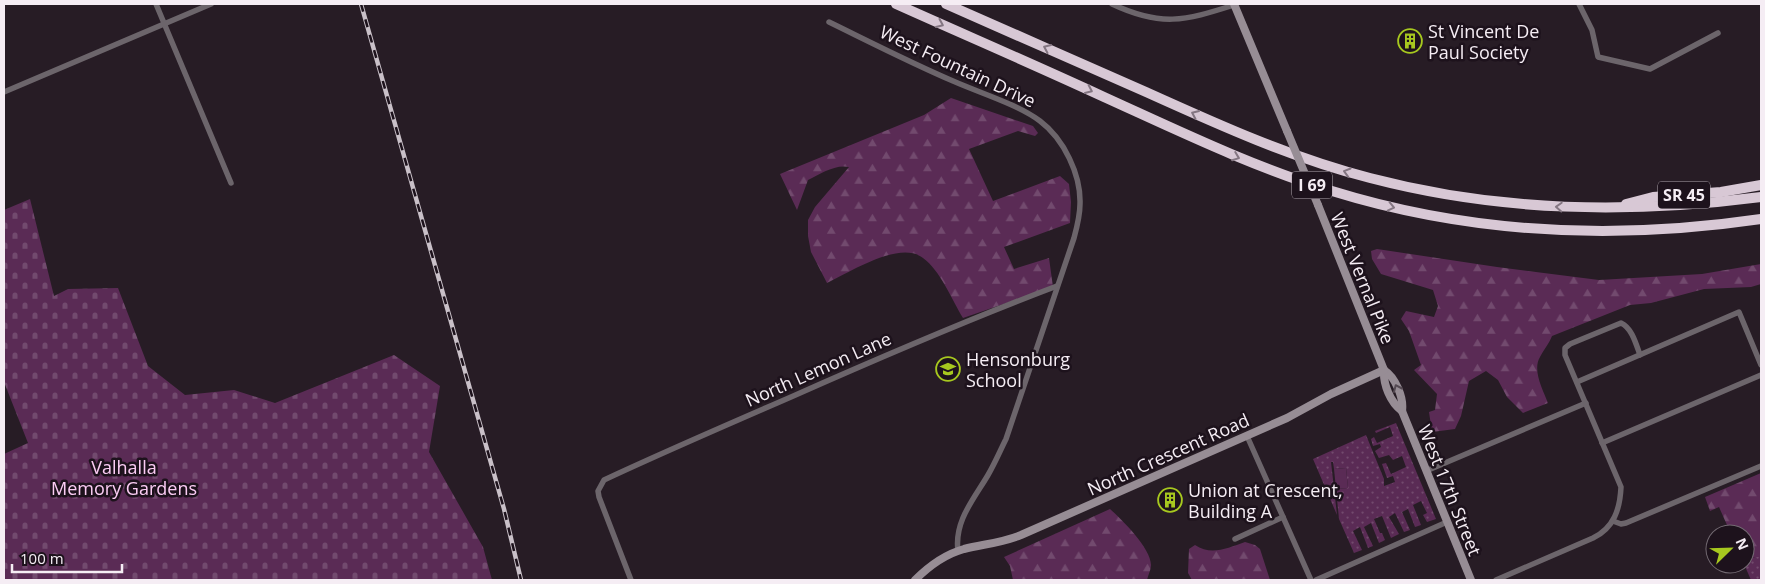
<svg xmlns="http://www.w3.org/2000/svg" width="1765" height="584" viewBox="0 0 1765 584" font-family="'Open Sans',sans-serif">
<defs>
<pattern id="grass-dots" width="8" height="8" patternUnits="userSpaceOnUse" patternTransform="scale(1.25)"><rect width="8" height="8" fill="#5a2b55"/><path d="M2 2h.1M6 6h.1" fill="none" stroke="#724a6e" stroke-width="1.8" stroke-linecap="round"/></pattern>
<pattern id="forest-firs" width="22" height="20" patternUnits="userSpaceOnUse" patternTransform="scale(1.25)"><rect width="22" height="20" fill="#5a2b55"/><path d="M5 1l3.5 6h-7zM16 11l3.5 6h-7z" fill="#724a6e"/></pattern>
<pattern id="cemetery-stones" width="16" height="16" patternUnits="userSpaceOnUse" patternTransform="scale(1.25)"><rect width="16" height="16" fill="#5a2b55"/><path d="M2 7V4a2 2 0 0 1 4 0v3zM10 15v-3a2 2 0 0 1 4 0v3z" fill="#724a6e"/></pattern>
</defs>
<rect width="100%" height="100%" fill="#271c25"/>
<g fill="url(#grass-dots)">
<polygon points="1396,423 1436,519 1427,522 1423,515 1427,513 1421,501 1413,505 1421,525 1415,527 1408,509 1402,512 1410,530 1404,532 1395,513 1389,517 1399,534 1391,538 1382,516 1374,519 1380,533 1382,533 1385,540 1379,543 1371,523 1364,527 1373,546 1368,548 1360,527 1353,531 1362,550 1354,553 1339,519 1336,489 1348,488 1346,468 1334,469 1333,462 1331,462 1337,515 1313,459 1366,435 1384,479 1384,486 1395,482 1393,476 1387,478 1382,464 1386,463 1391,474 1406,467 1402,456 1393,460 1389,455 1379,458 1375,451 1381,447 1380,444 1373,446 1371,439 1374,437 1377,443 1393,436 1390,427 1376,433 1375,431"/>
<polygon points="1755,557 1761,557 1761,580 1751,580 1744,564 1745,561"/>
</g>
<g fill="url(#forest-firs)">
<path d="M951,98L1033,126L1038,133L1035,136L1018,131L969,149L993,201L1060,176L1069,184L1071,202L1070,223L1004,247L1014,269L1049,258L1053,287L963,318C952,300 940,270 923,258C900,240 850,272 827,283L811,252L808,236V220L815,207L849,167C835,164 820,174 808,180L797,210L780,174L924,115Z"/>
<path d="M1377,249L1497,267L1599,280L1702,274L1761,264V284L1751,287L1704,289L1651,303L1630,305L1552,336C1549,344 1544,349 1540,357C1532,370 1543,390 1548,403L1523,413L1507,397L1498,380L1486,371L1469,381L1461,416L1455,429L1432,432L1429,412L1435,410L1437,394L1414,370L1421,365L1409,331L1401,319L1406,311L1434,317L1438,306L1433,290L1381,274L1372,259L1371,251Z"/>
<polygon points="1761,473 1761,557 1755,557 1745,561 1745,534 1731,534 1719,507 1710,511 1705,497"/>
<path d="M1110,509C1122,520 1151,548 1151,565C1151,570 1148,575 1147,580H1013L1010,566L1004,557Z"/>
<path d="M1245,542L1255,545L1260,549L1270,580H1192L1188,573L1189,549L1195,545C1211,556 1228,548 1245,542Z"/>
</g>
<polygon fill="url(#cemetery-stones)" points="30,199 54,296 68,289 118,288 148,366 185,395 234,390 275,403 394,355 440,386 429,452 483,547 492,580 4,580 4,454 28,443 4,382 4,210"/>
<polygon fill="#5a2b55" points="1346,468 1348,488 1336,489 1334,469"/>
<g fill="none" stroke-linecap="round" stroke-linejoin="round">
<g stroke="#6c656b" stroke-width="5.5">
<polyline points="156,4 231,183"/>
<path d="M1112,4C1161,27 1184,21 1234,5"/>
<polyline points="1579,4 1592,30 1598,57 1650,69 1718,33"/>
<path d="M829,22C870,42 911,63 953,81C980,93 1017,104 1040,121C1064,139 1081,175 1080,204C1080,216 1077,227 1074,238L1006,439C1000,451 995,463 988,475C974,499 954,521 958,551"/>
<polyline points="4,92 211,4"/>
<polyline points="1577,382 1739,312 1761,365"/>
<polyline points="1247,436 1311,580"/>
<polyline points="1602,443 1761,375"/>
<polyline points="1426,471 1586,403"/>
<polyline points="1613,521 1621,524 1626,523 1761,466"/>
<polyline points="1235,539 1283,517"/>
<path d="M631,580L599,497L598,491L604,480C666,451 729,424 791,397C879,358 967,320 1057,286"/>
<polyline points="1316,580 1447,522"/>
<path d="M1496,580L1593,538C1614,528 1620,509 1621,487L1565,355V348L1570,344L1621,323C1632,328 1636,344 1640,355"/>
</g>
<g stroke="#978d95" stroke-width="8">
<polyline points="1234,4 1287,131"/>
<path d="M1318,205L1384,370C1383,384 1390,402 1402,411"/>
<path d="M1384,370C1395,377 1404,397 1402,411L1471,580"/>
<path d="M915,580C928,567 946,554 964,549C984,544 1001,543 1021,535L1287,418L1331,394L1384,370"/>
</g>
<g stroke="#d8c8d5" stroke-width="10">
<path d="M896,4C965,35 1035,65 1104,97C1179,131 1253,167 1332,191C1471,234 1618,240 1761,219"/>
<path d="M946,4C1013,33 1079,63 1146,92C1219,125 1292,158 1370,178C1500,212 1629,214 1761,197"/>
<polyline points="1626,204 1653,197 1721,192 1761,185"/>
</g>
<g stroke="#c9c0c8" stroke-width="4.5">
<polyline id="rail" points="361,4 504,509 521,580"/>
</g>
<use href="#rail" stroke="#1d121c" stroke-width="2.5" stroke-dasharray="8" stroke-linecap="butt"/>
<polyline stroke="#978d95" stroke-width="8" points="1287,131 1318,205"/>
</g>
<defs><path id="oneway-chevron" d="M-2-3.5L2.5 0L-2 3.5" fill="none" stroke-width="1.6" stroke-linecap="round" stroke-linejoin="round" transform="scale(1.25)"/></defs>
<g stroke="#847682">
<use href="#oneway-chevron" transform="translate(940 24) rotate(24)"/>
<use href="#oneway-chevron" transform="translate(1047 48) rotate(-156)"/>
<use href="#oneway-chevron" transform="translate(1089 90) rotate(25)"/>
<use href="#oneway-chevron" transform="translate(1195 114) rotate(-156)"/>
<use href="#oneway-chevron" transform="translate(1236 157) rotate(21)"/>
<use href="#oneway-chevron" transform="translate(1347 172) rotate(-164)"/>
<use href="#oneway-chevron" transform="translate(1391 207) rotate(13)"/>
<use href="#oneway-chevron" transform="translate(1559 207) rotate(-177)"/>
</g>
<use stroke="#544952" href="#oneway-chevron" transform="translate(1397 388) rotate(-114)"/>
<defs>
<g id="building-ring" transform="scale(1.25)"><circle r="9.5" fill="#1d121c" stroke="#a7c81f" stroke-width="1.5"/><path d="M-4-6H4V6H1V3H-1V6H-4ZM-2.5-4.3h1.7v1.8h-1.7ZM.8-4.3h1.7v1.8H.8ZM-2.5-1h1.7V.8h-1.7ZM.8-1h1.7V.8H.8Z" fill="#a7c81f"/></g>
<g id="school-ring" transform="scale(1.25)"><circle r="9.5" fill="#1d121c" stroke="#a7c81f" stroke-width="1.5"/><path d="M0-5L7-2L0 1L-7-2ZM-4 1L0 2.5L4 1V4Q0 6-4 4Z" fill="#a7c81f"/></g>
</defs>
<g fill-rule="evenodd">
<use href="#building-ring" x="1410" y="41"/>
<use href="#school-ring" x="948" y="369"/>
<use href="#building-ring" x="1170" y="500"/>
</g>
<g text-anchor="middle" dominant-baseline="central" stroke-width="5" stroke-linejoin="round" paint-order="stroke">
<g fill="#1d121c" stroke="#b4abb3" stroke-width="1">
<rect x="1292" y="171.5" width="40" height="27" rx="4"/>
<rect x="1658" y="181.5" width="52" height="27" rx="4"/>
</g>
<g font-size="16" font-weight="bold" fill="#f5edf4">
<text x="1312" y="185">I 69</text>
<text x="1684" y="195">SR 45</text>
</g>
<g font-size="18" fill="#f5edf4" stroke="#1d121c" text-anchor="start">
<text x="1428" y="31">St Vincent De<tspan x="1428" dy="21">Paul Society</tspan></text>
<text x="966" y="359">Hensonburg<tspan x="966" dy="21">School</tspan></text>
<text x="1188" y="490">Union at Crescent,<tspan x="1188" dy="21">Building A</tspan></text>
</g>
<g font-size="18" fill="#f5edf4" stroke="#1d121c">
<text transform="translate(958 66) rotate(25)">West Fountain Drive</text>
<text transform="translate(1363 278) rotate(68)">West Vernal Pike</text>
<text transform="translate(818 369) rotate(-24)">North Lemon Lane</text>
<text transform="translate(1168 454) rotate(-24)">North Crescent Road</text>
<text transform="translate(1450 490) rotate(68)">West 17th Street</text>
</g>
<g font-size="18" fill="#fbccf4" stroke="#1d121c">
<text x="124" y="467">Valhalla<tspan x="124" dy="21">Memory Gardens</tspan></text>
</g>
</g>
<rect width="1765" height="584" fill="none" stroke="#f5edf4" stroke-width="10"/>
<g transform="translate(1730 549) rotate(67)"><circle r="24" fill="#1d121c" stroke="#736a72"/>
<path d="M0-4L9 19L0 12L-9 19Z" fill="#a7c81f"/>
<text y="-8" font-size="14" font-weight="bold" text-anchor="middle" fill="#f5edf4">N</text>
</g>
<path d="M12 564v8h110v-8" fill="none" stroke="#f5edf4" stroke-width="2.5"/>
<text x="20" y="564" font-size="15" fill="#f5edf4" stroke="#1d121c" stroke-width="4" paint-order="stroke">100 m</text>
</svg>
